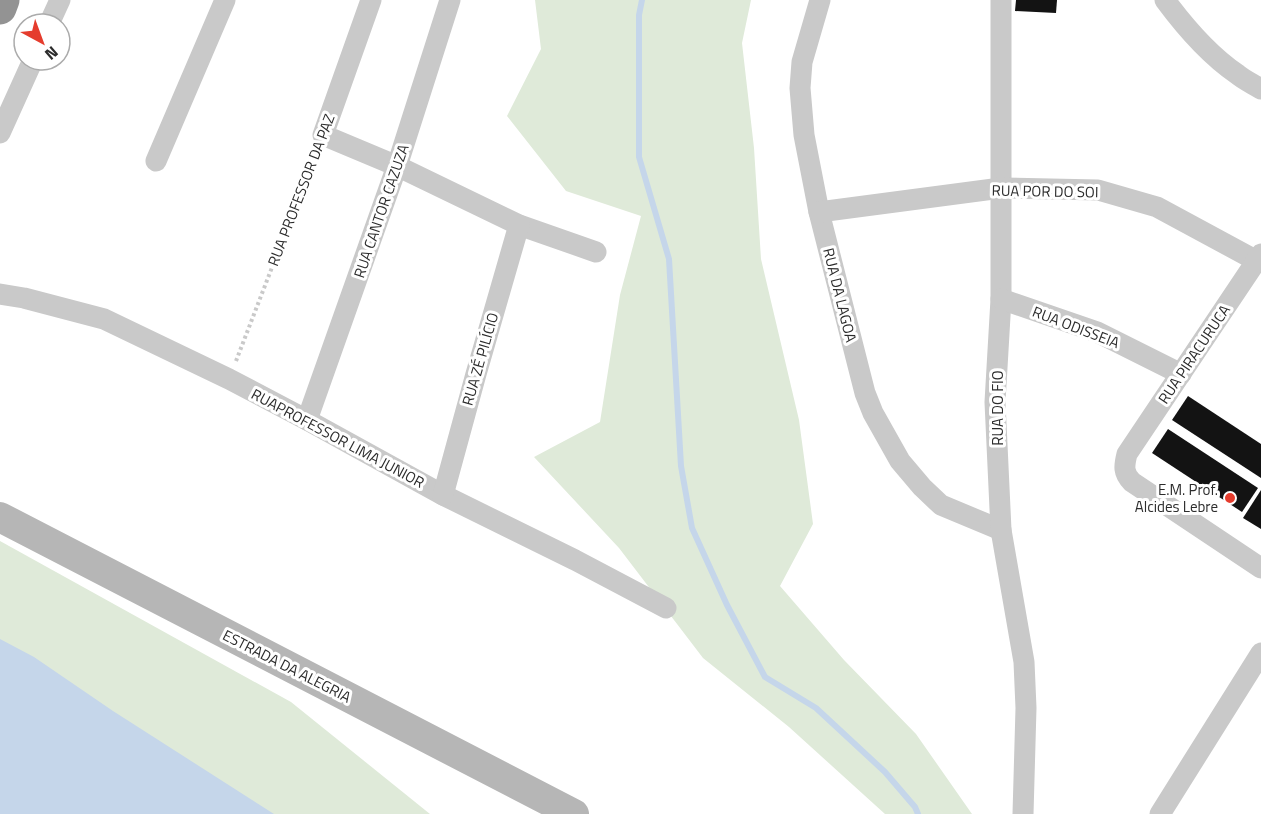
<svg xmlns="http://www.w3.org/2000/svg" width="1261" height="814" viewBox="0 0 1261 814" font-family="'Titillium Web',sans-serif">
<rect width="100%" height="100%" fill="#fff"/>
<g fill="#dfead9">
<polygon points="535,0 751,0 742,43 754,148 761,259 799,420 813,524 780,586 844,660 916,734 972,814 885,814 789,727 703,658 619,548 534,457 600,422 620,295 641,216 566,191 507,116 541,49"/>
<polygon points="0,541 291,702 430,814 268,814 0,644"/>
</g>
<polygon fill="#c5d6ea" points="0,639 34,657 113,711 274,814 0,814"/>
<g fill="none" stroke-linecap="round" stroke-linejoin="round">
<polyline stroke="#c5d6ea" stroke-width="6" points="642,0 639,15 639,157 669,259 681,466 692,528 727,605 765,677 816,708 885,772 915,807 918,814"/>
</g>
<g fill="#131313">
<polygon points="1016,0 1057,0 1056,13 1015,11"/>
<polygon points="1188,396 1261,444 1261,478 1172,420"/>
<polygon points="1168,429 1258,488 1242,512 1152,453"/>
<polygon points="1261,490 1261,529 1243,518"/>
</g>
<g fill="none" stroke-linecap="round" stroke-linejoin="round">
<polyline stroke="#c9c9c9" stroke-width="4" stroke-dasharray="3 3" stroke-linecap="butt" points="236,361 316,153"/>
<g stroke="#c9c9c9" stroke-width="21">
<polyline points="371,0 323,135 397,166 519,225 596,252"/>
<polyline points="820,0 802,62 800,88 804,135 819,212 865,393 873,413 900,461 922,487 941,505 1001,530"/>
<polyline points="1001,0 1001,299 995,402 1001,530 1024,662 1026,708 1023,814"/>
<path d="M1165,0C1185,27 1209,55 1237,74C1244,80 1253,84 1261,89"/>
<polyline points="49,24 60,0"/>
<polyline points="0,133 33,60"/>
<polyline points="156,161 225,0"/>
<polyline points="819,212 1001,188 1098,190 1157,207 1257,261"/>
<path d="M1261,254L1127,454C1124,466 1123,473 1132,482L1261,568"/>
<polyline points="0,294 24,298 104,319 229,379 307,420 443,495 575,560 666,608"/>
<polyline points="1001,299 1097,332 1181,374"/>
<polyline points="307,420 397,166 450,0"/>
<polyline points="443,495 476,374 519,225"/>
<polyline points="1160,814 1261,653"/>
</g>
<polyline stroke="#b6b6b6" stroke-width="30" points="0,517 574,814"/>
<polyline stroke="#939393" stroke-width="33" points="0,8 3,0"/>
</g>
<circle fill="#e53c2d" stroke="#fff" stroke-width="2" cx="1230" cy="498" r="6"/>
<g text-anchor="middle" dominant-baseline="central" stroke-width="6" stroke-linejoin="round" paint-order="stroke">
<g font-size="15" fill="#2c2c2c" stroke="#fff">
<text transform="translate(301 190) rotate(-69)">RUA PROFESSOR DA PAZ</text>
<text transform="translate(1045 191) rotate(1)">RUA POR DO SOI</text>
<text transform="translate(381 211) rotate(-71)">RUA CANTOR CAZUZA</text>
<text transform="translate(840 295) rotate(76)">RUA DA LAGOA</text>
<text transform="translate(1076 327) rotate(21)">RUA ODISSEIA</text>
<text transform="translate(1194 354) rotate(-56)">RUA PIRACURUCA</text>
<text transform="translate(480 359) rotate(-74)">RUA ZÉ PILÍCIO</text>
<text transform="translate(997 408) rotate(-90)">RUA DO FIO</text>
<text transform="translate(338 438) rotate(28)">RUAPROFESSOR LIMA JUNIOR</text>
<text transform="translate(287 666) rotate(27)">ESTRADA DA ALEGRIA</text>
</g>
<g font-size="15" fill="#2c2c2c" stroke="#fff" text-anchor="end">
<text x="1218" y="489">E.M. Prof.<tspan x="1218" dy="17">Alcides Lebre</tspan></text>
</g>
</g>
<g transform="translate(42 42) rotate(139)"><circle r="28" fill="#ffffff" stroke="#ababab" stroke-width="1.5"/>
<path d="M0-4.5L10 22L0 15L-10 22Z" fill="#e53c2d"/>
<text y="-9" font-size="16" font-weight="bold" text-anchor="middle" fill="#2c2c2c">N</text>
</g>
</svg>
